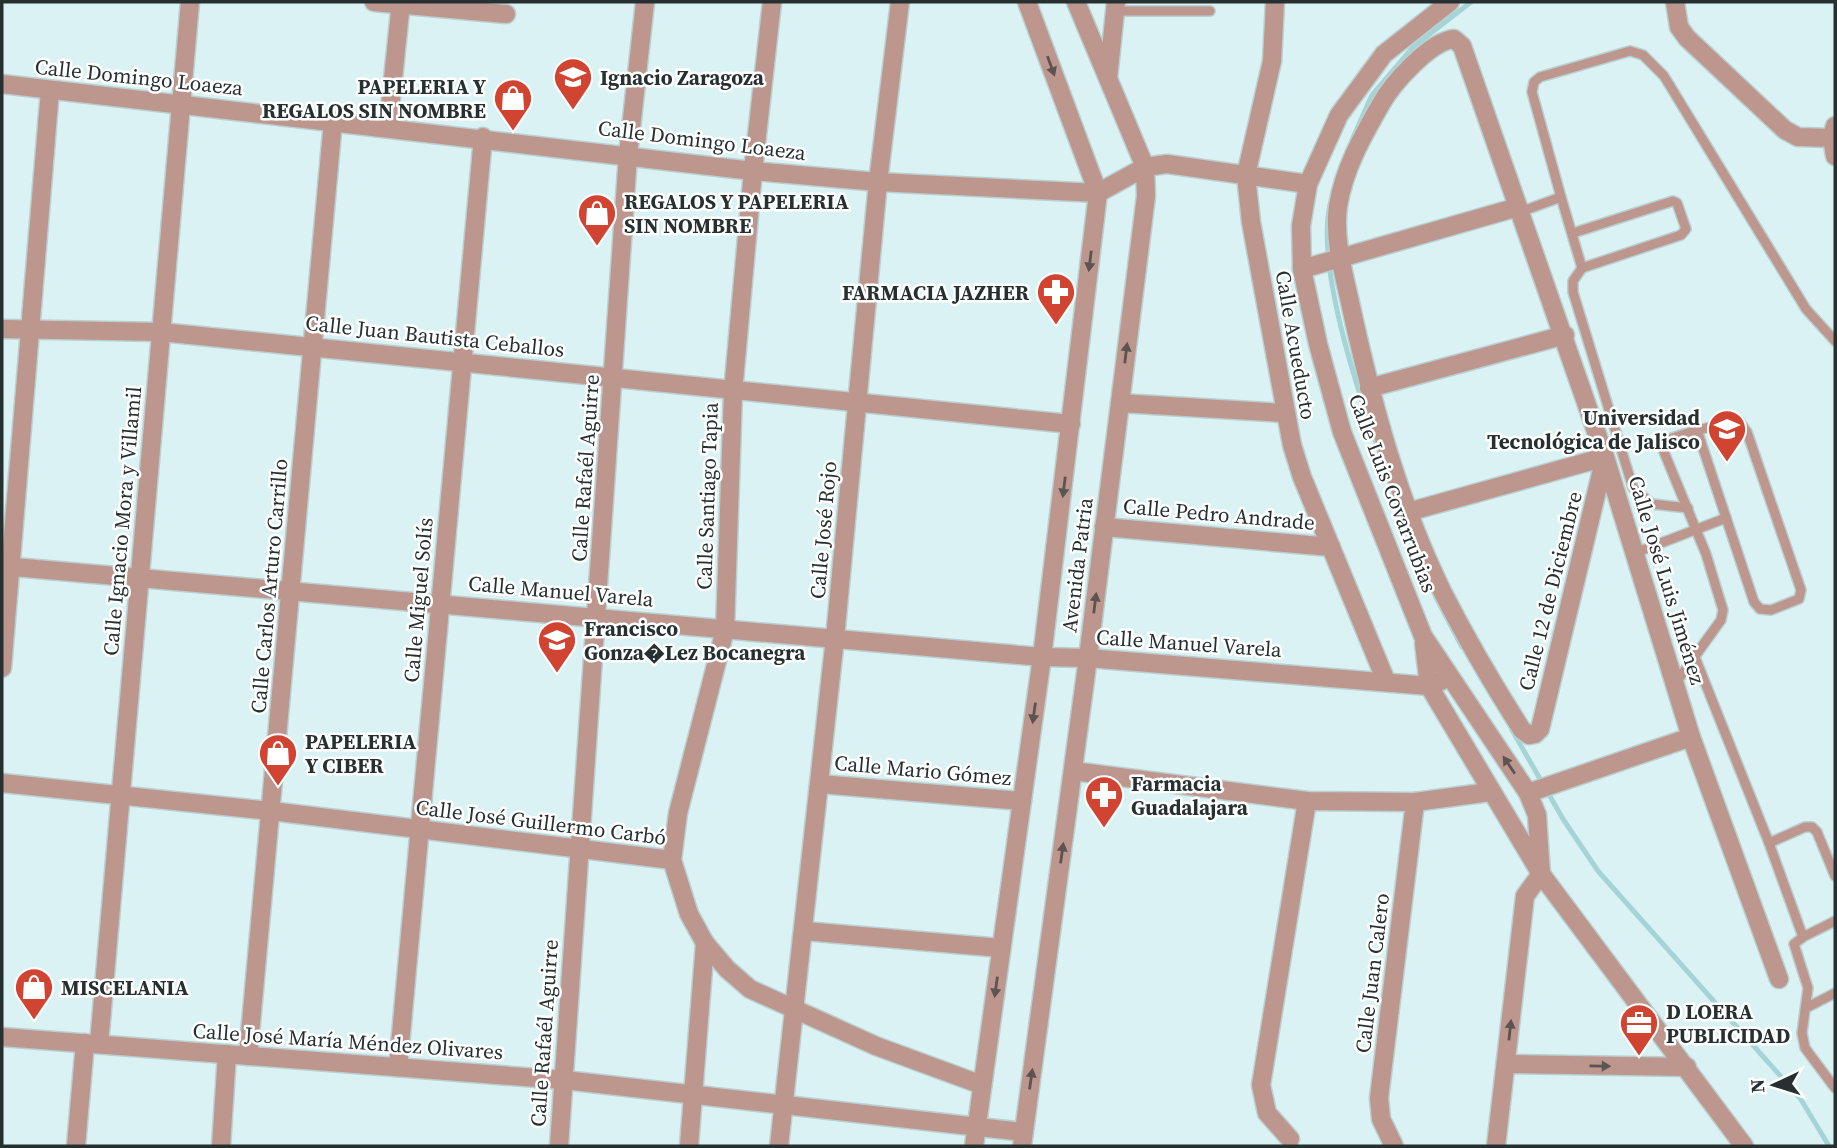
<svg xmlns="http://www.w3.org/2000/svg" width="1837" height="1148" viewBox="0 0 1837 1148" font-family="'Source Serif 4',serif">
<rect width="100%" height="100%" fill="#daf2f3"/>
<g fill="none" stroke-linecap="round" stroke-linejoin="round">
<g stroke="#a4d4d6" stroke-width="5">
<polyline points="1352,140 1372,95 1413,47 1471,2"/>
<path d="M1330,205C1316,266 1359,395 1380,454"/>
<polyline points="1436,597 1462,647"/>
<polyline points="1512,730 1563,819 1598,871 1800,1098 1829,1146"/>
</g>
<g stroke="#bacfd0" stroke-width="12">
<g id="service">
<polyline points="1115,11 1210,11"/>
<polyline points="1561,197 1532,92 1534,82 1540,77 1630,51 1643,55 1664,76 1806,309 1835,341"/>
<polyline points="1520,212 1561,197 1582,268 1681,235 1686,229 1677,203 1673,201 1573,233"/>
<polyline points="1582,268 1573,281 1573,292 1633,488 1652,504 1688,508"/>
<polygon points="1739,421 1747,432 1801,590 1799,599 1771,610 1760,609 1754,602 1697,430"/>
<polyline points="1635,553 1726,518"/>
<polyline points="1694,655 1769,843 1803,937 1835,921"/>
<polyline points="1675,684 1721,620 1723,610 1706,554 1664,452 1663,444 1669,439 1697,430"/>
<polyline points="1769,843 1805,827 1812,827 1817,832 1835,876"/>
<polyline points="1803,937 1794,944 1808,988 1802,1033 1805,1048 1835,1088"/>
<polyline points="1806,1008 1835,993"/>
</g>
</g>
<g stroke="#bacfd0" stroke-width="21">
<g id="minor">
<polyline points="374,2 506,14"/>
<polyline points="772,2 753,171 733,392 725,630 678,813 672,860 689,914 705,943 727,969 750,989 876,1046 982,1085"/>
<polyline points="1275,2 1272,61 1246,175 1251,222 1292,445 1302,477 1386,681"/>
<polyline points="1675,2 1679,27 1687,38 1785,130 1798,137 1832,138"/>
<polyline points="1108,78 1116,2"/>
<polyline points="2,84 753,171 878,182 1098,193 1145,167 1167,164 1308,184"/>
<polyline points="1835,126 1832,138 1835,156"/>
<polyline points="388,127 401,2"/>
<polyline points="1302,269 1518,207"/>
<polyline points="2,329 161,332 1071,424"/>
<polyline points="1369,388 1565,335"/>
<polyline points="1120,403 1284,413"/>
<path d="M1408,512L1605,457L1540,729L1535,734L1529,735L1522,730C1494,686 1467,640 1443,593C1400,506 1374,410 1353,316C1346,281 1333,242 1338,206C1344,169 1362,137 1381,104C1392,84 1430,41 1454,39L1462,46L1605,457L1691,737L1779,979"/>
<polyline points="1104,527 1331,547"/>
<polyline points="2,566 1042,657 1088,658 1429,686 1450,677"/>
<polyline points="2,668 50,90"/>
<polyline points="1073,771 1307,801 1415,802 1490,792"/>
<polyline points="2,783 271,811 672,860"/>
<polyline points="820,784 1022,801"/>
<polyline points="1528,793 1691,737"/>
<polyline points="804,931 1001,948"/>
<polyline points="2,1037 564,1080 1023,1132"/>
<polyline points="99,1044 190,2"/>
<polyline points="248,1056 333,121"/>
<polyline points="1507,1064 1687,1067"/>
<polyline points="398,1067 483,137"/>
<polyline points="1290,1139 1267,1113 1261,1085 1307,801"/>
<polyline points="76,1146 85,1043"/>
<polyline points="221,1146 227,1054"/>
<polyline points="559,1146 628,155 645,2"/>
<polyline points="689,1146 705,943"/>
<polyline points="779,1146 835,638 878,182 900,2"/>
<polyline points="1394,1146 1381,1119 1379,1098 1415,802"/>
<polyline points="1496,1146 1525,896 1541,874"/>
</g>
</g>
<g stroke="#bacfd0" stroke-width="21">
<g id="tertiary">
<polyline points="1450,2 1384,54 1339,115 1308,184 1301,226 1302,269 1318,344 1342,432 1423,636 1528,793 1537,815 1541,874"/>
<polyline points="1424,643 1429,686 1541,874 1744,1146"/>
<polyline points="974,1146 1042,657 1098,193 1027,2"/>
<polyline points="1022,1146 1088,658 1146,196 1145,167 1076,2"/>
</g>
</g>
<use href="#service" stroke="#bd968e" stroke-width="9"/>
<use href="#minor" stroke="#bd968e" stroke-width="18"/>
<use href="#tertiary" stroke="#bd968e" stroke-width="18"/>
</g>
<defs><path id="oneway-solid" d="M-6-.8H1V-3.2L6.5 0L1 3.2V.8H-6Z" transform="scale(1.75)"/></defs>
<g fill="#5c5451">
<use href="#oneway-solid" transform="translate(1051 66) rotate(70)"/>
<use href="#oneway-solid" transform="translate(1090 261) rotate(97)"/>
<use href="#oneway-solid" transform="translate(1126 353) rotate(-83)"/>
<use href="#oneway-solid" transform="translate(1064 487) rotate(97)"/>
<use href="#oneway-solid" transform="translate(1095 603) rotate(-83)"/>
<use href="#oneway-solid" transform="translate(1034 713) rotate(98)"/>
<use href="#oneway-solid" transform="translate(1509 765) rotate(-124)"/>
<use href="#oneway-solid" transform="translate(1062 853) rotate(-82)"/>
<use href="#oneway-solid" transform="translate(996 987) rotate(98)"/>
<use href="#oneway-solid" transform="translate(1510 1030) rotate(-84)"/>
<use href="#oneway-solid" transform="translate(1600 1066) rotate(1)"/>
<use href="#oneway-solid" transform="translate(1031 1079) rotate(-82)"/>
</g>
<defs>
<g id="school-pin" transform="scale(2.0125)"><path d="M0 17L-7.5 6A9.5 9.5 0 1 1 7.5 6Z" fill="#d04431" stroke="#fff"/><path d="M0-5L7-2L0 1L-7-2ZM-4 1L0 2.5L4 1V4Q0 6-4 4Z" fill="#fff"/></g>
<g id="shop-pin" transform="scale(2.0125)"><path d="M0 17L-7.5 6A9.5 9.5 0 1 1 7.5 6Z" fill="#d04431" stroke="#fff"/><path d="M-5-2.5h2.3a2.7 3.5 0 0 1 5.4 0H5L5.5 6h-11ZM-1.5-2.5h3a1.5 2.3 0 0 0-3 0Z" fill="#fff"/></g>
<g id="pharmacy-pin" transform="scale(2.0125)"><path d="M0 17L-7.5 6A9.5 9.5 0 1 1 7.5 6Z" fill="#d04431" stroke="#fff"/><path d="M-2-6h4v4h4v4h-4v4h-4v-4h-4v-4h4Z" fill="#fff"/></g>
<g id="university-pin" transform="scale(2.0125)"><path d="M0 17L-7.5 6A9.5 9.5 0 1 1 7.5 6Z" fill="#d04431" stroke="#fff"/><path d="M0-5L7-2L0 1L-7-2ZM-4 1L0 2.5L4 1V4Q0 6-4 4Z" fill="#fff"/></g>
<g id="office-pin" transform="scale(2.0125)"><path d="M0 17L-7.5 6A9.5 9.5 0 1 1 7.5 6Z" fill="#d04431" stroke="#fff"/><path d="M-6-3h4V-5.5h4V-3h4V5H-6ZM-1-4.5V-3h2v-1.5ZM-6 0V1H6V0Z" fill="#fff"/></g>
</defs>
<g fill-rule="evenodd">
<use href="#school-pin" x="573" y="77"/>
<use href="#shop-pin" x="513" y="98"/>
<use href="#shop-pin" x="597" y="213"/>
<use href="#pharmacy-pin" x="1056" y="292"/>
<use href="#university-pin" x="1727" y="429"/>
<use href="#school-pin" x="557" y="640"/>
<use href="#shop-pin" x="278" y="753"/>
<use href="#pharmacy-pin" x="1104" y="795"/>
<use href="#shop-pin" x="34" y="987"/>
<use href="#office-pin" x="1639" y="1023"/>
</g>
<g text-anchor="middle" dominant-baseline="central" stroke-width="5" stroke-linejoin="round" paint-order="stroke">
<g font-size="21" fill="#273030" stroke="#fff">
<text transform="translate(139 77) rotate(6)">Calle Domingo Loaeza</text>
<text transform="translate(702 140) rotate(7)">Calle Domingo Loaeza</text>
<text transform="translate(435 336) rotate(6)">Calle Juan Bautista Ceballos</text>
<text transform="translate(1296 345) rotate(80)">Calle Acueducto</text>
<text transform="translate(585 468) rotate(-86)">Calle Rafaél Aguirre</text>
<text transform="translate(1393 493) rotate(69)">Calle Luis Covarrubias</text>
<text transform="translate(707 496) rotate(-88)">Calle Santiago Tapia</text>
<text transform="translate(1219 514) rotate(5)">Calle Pedro Andrade</text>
<text transform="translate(122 521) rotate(-85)">Calle Ignacio Mora y Villamil</text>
<text transform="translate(823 530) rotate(-85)">Calle José Rojo</text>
<text transform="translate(1077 565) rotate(-83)">Avenida Patria</text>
<text transform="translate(1667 580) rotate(73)">Calle José Luis Jiménez</text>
<text transform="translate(269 586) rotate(-85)">Calle Carlos Arturo Carrillo</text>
<text transform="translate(561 591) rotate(5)">Calle Manuel Varela</text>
<text transform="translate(1550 591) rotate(-76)">Calle 12 de Diciembre</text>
<text transform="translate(418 600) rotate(-85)">Calle Miguel Solís</text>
<text transform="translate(1189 643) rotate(4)">Calle Manuel Varela</text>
<text transform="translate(923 770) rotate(5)">Calle Mario Gómez</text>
<text transform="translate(541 822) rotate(7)">Calle José Guillermo Carbó</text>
<text transform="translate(1372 973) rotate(-83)">Calle Juan Calero</text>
<text transform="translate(544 1033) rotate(-86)">Calle Rafaél Aguirre</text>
<text transform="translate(348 1041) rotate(4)">Calle José María Méndez Olivares</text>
</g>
<g font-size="21" font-weight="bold" fill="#273030" stroke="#fff" text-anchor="start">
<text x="600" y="77">Ignacio Zaragoza</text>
<text x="486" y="86" text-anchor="end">PAPELERIA Y<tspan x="486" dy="24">REGALOS SIN NOMBRE</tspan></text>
<text x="624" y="201">REGALOS Y PAPELERIA<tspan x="624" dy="24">SIN NOMBRE</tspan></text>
<text x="1029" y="292" text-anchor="end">FARMACIA JAZHER</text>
<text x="1700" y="417" text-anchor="end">Universidad<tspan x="1700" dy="24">Tecnológica de Jalisco</tspan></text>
<text x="584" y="628">Francisco<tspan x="584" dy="24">Gonza�Lez Bocanegra</tspan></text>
<text x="305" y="741">PAPELERIA<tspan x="305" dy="24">Y CIBER</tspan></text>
<text x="1131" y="783">Farmacia<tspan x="1131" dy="24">Guadalajara</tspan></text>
<text x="61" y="987">MISCELANIA</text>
<text x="1666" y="1011">D LOERA<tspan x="1666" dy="24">PUBLICIDAD</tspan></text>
</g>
</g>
<rect width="1837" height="1148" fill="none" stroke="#273030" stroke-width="7"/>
<g transform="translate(1774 1085) rotate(266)" stroke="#ffffff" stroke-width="5" paint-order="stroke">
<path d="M0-5L12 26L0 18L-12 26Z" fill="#273030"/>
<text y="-10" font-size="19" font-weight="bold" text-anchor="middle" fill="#273030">N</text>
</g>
</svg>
